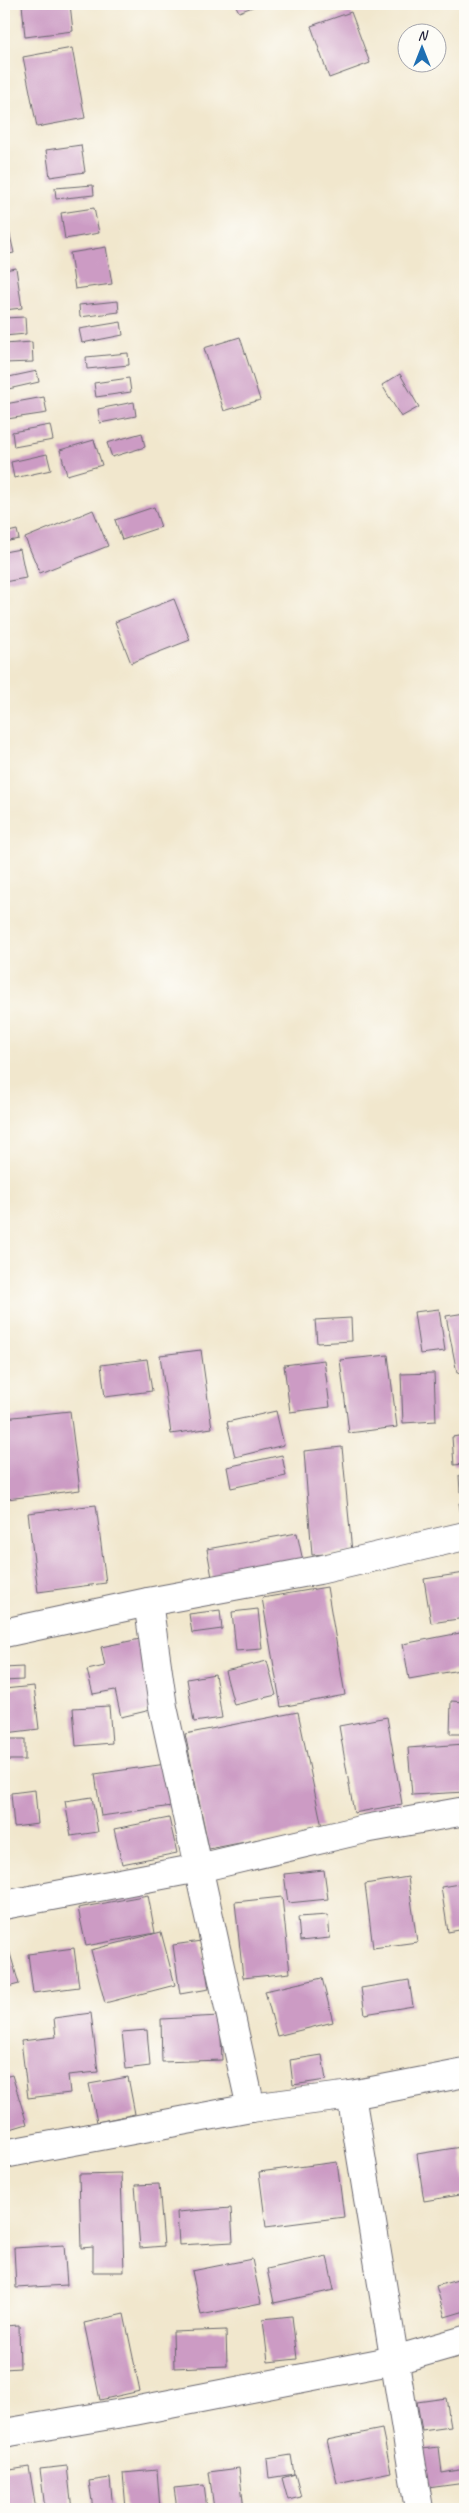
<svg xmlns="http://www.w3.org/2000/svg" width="469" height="2513" viewBox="0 0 469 2513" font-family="Caveat,sans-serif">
<rect width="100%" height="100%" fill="#fdfcf7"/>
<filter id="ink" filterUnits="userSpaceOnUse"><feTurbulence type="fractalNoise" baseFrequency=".02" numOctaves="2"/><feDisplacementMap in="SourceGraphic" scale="10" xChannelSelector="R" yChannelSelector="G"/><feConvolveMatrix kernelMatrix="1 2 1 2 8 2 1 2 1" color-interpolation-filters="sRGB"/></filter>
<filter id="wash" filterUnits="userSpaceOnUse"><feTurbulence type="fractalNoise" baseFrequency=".0096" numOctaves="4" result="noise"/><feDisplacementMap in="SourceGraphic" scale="20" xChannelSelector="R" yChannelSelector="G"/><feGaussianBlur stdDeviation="1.12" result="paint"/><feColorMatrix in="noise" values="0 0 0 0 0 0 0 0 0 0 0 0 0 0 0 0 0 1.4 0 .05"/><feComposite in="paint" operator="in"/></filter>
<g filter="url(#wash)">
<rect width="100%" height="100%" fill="#f1e7cd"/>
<g id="blocks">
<g fill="#cc9bc4">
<polygon points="22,4 70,4 73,31 25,37"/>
<polygon points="235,4 254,4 255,6 239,12"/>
<polygon points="351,12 370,63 329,78 311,26"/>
<polygon points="72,48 85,118 37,127 23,57"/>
<polygon points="81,145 85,172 50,177 46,150"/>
<polygon points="93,185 94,195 56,199 55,188"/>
<polygon points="94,208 99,233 65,239 61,213"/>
<polygon points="8,226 14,253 4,255 4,227"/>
<polygon points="106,247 112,284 75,289 70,253"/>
<polygon points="16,268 22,308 4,310 4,270"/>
<polygon points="118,301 119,312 80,317 79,305"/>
<polygon points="25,317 26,334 4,336 4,318"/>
<polygon points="121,322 123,335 82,343 79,329"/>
<polygon points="240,337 260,400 224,411 204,348"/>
<polygon points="32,342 33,362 4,363 4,344"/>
<polygon points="128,353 129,365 87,369 86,357"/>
<polygon points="37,371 39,382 4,390 4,378"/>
<polygon points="400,374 419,407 401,417 382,385"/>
<polygon points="129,378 131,392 96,397 94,383"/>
<polygon points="44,397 47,413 7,419 5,404"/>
<polygon points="134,402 136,416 100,423 98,409"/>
<polygon points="50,425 53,440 14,447 12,432"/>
<polygon points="142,433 145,447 112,457 107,443"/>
<polygon points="94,440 102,465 67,475 60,450"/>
<polygon points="47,454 51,470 14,478 11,462"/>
<polygon points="154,507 161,527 122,540 115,520"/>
<polygon points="93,510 108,546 40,573 25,538"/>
<polygon points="17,530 19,539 4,542 4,533"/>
<polygon points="20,549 26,578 4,582 4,552"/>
<polygon points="174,599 190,640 131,663 115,622"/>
<polygon points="439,1309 445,1351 420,1354 414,1312"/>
<polygon points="465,1313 465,1371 457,1373 446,1316"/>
<polygon points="351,1318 352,1341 317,1343 315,1320"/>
<polygon points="201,1350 212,1428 171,1434 160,1355"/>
<polygon points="388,1355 397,1427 349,1433 340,1360"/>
<polygon points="147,1359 152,1391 105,1397 101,1365"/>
<polygon points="324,1360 330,1407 290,1412 284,1365"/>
<polygon points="434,1373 436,1421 403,1423 401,1374"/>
<polygon points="70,1411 80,1490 7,1499 4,1473 4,1418"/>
<polygon points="276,1411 284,1445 235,1457 227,1422"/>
<polygon points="465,1435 465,1464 454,1465 452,1437"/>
<polygon points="342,1447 352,1552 312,1555 304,1451"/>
<polygon points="282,1455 286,1476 231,1488 227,1467"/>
<polygon points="465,1474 465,1492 460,1492 459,1475"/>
<polygon points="465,1502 465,1526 463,1527 459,1503"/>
<polygon points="96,1505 106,1583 38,1592 28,1513"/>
<polygon points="297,1533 304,1566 213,1583 207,1549"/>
<polygon points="465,1573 465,1618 431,1623 424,1579"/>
<polygon points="327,1587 345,1695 281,1707 262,1598"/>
<polygon points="258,1609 262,1649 236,1651 232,1612"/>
<polygon points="220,1610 222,1629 192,1633 189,1614"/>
<polygon points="465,1632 465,1669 409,1679 403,1644"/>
<polygon points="140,1639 155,1709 121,1717 115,1690 93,1694 87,1670 105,1666 101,1647"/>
<polygon points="267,1661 276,1695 234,1705 225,1671"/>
<polygon points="23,1667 23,1680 4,1681 4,1668"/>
<polygon points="215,1674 222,1718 194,1722 187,1679"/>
<polygon points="34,1686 39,1729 6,1733 4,1689"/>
<polygon points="451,1701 465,1702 465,1734 450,1734"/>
<polygon points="109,1706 112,1743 76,1746 73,1708"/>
<polygon points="298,1712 322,1827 209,1849 185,1734"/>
<polygon points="387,1717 402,1804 354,1813 339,1726"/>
<rect x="4" y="1739" width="21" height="21"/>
<polygon points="465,1744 465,1792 412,1795 408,1748"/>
<polygon points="166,1764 172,1806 101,1816 95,1774"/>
<polygon points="35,1790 38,1824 14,1827 11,1793"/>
<polygon points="92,1797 98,1832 71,1836 65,1801"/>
<polygon points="169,1818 177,1853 122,1864 114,1829"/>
<polygon points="324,1870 328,1899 288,1903 284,1874"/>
<polygon points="408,1877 417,1942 373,1948 365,1884"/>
<polygon points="465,1883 465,1929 448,1932 441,1887"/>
<polygon points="148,1895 155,1933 86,1946 78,1908"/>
<polygon points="282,1897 290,1973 243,1978 235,1902"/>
<polygon points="328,1915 330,1938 300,1941 298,1917"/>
<polygon points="161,1932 175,1985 105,2003 91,1950"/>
<polygon points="4,1933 19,1984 4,1988"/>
<polygon points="201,1941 209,1989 180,1994 173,1945"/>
<polygon points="74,1948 79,1987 33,1993 28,1954"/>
<polygon points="322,1978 333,2022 277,2036 265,1991"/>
<polygon points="409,1980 413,2006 365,2014 361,1988"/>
<polygon points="91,2013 98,2072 68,2075 70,2093 28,2098 21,2041 56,2037 54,2018"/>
<polygon points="220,2016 222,2060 162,2062 161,2019"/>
<polygon points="147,2030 150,2066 126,2069 122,2032"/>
<polygon points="322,2055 326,2080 293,2085 290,2060"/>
<polygon points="12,2075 27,2124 4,2131 4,2077"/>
<polygon points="128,2077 135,2114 97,2122 89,2084"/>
<polygon points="461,2147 465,2194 424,2201 417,2154"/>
<polygon points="337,2162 344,2217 266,2227 259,2172"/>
<polygon points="121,2173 124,2272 93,2272 93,2247 81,2248 79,2174"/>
<polygon points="159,2184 164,2246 140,2248 135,2185"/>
<polygon points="231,2208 233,2242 179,2245 177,2212"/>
<polygon points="64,2245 67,2285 16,2288 14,2248"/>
<polygon points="327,2256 334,2290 274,2303 267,2269"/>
<polygon points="252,2259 261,2303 201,2315 192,2271"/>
<polygon points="465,2278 465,2311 445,2317 436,2286"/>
<polygon points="124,2314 140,2391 100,2400 84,2323"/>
<polygon points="292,2316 297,2359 268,2362 263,2319"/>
<polygon points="19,2325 20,2368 4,2369 4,2326"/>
<polygon points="226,2330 227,2366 174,2368 173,2332"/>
<polygon points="446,2398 451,2427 422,2431 417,2402"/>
<polygon points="382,2429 391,2472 337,2483 327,2440"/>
<polygon points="439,2447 442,2473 465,2469 465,2483 428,2488 422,2449"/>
<polygon points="291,2455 294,2474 269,2478 267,2459"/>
<polygon points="67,2466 72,2509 45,2509 40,2469"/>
<polygon points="29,2467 36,2509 4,2509 4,2471"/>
<polygon points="239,2468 244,2509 214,2509 209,2472"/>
<polygon points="157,2470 160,2509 126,2509 123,2473"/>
<polygon points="295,2474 301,2497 288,2500 282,2478"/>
<polygon points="110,2478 113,2509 93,2509 89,2481"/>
<polygon points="204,2485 207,2509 177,2509 174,2488"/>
</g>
</g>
</g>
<g filter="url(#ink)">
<use href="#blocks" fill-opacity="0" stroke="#6a676e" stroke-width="1"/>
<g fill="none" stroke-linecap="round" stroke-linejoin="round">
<g stroke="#6a676e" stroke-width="30">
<g id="minor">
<polyline points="148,1602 163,1707 251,2108"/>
<polyline points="4,1633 148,1602 319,1570 465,1536"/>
<polyline points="4,1905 199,1868 365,1829 465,1811"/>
<polyline points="351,2095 419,2509"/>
<polyline points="4,2154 251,2108 351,2095 465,2073"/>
<polyline points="4,2433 134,2411 395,2360 465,2340"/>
</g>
</g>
<use href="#minor" stroke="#fff" stroke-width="28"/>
</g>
</g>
<rect width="469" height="2513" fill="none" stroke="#fdfcf7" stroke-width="20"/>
<g transform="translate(422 48)"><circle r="24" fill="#fdfcf7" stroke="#a5a5ac"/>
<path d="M0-4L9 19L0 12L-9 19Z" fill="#1f6fb2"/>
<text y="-8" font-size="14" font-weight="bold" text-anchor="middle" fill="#22223b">N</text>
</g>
</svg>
